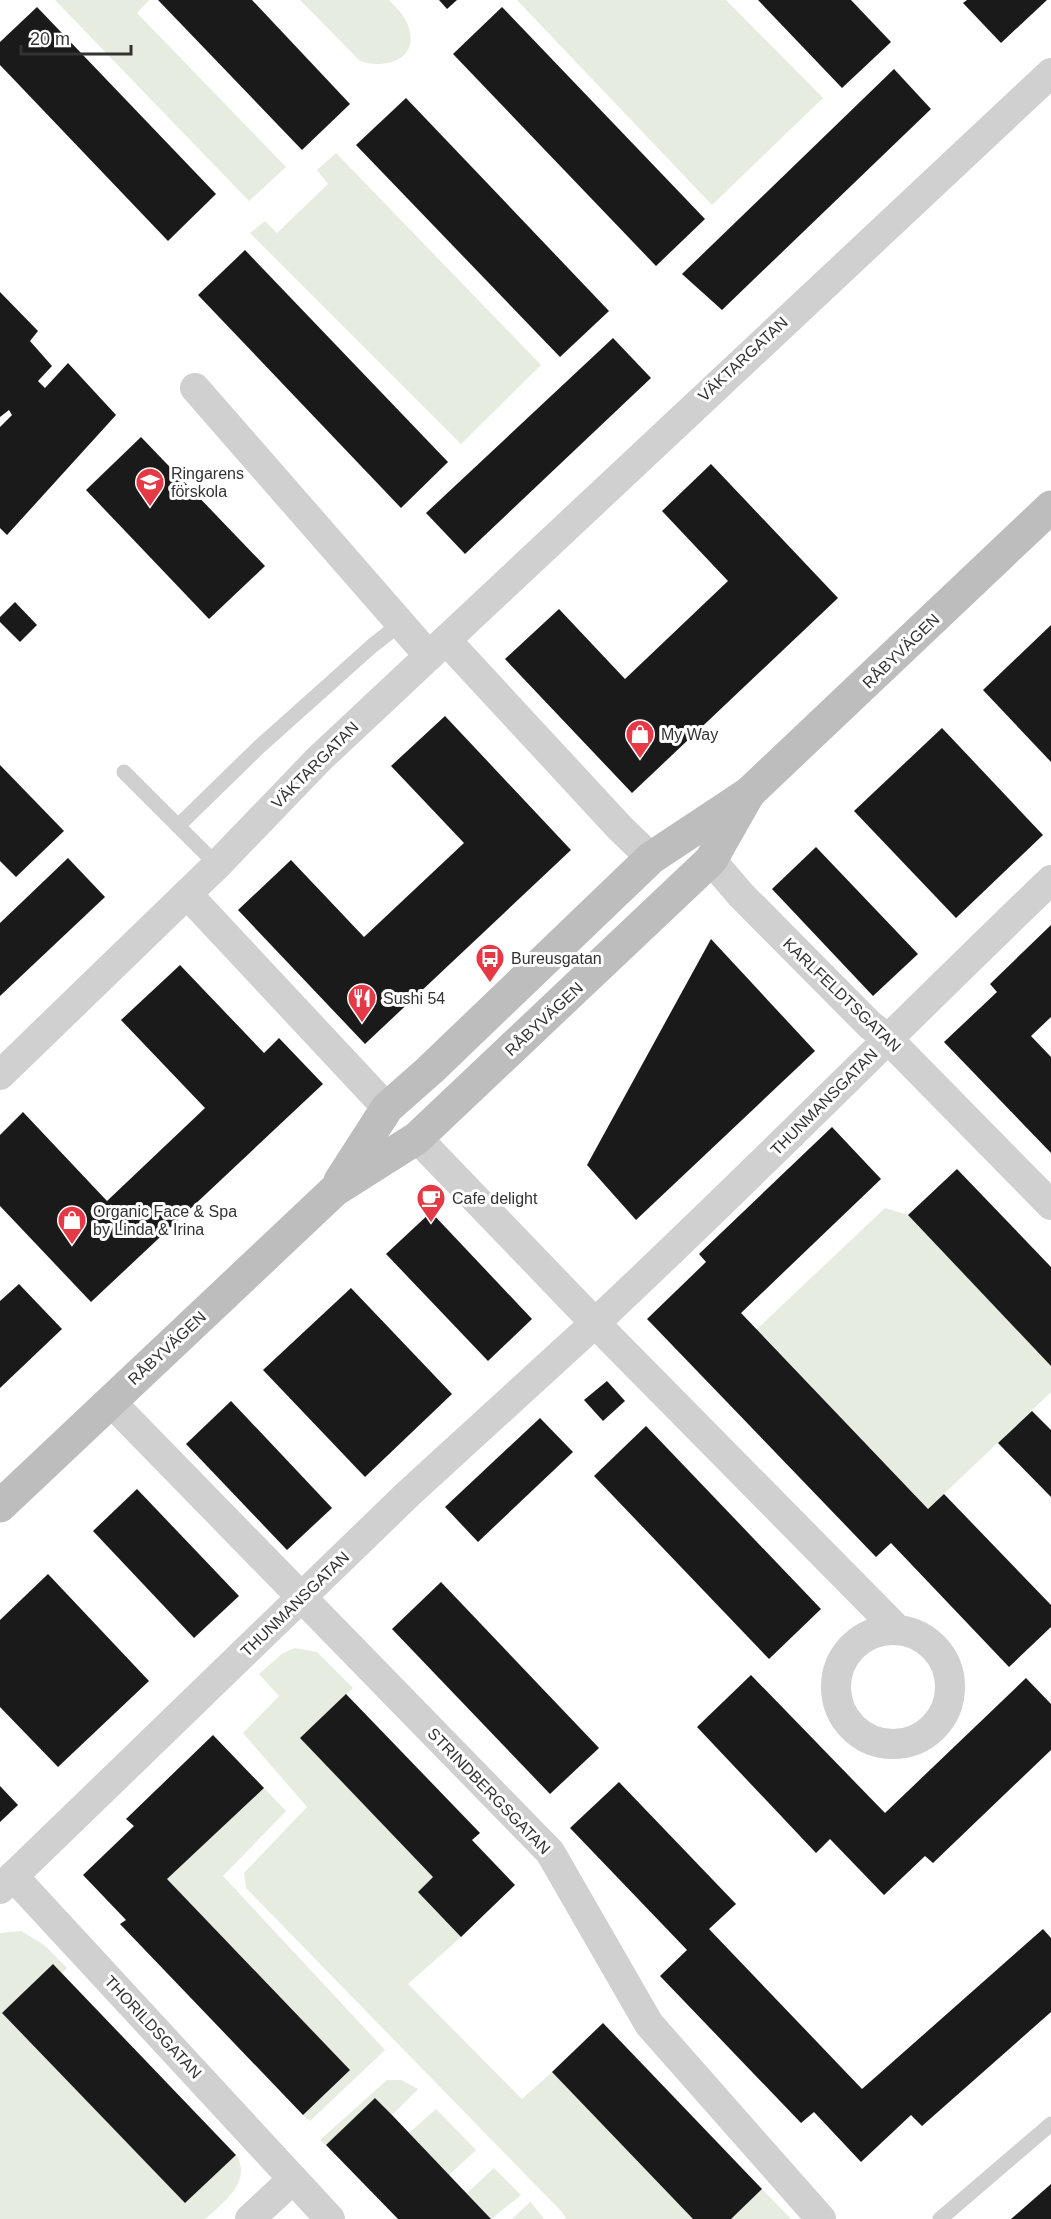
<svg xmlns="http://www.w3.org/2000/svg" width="1051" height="2219" viewBox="0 0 1051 2219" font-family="Helvetica,sans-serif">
<rect width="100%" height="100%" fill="#fff"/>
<g fill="#e6ecdf">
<polygon points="55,0 149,0 137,13 286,167 249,201"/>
<path d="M300,0H389C398,9 407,18 410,32C416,62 381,69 360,61Z"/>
<polygon points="517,0 726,0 823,98 712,205"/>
<polygon points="336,153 541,365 461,444 250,233 265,221 277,233 328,184 317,170"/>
<polygon points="885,1208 908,1215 1051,1366 1051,1392 928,1509 757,1329"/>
<polygon points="295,1648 317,1652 353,1688 300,1738 433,1877 418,1892 461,1937 408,1984 522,2099 552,2072 693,2219 566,2219 562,2212 246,1888 244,1873 307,1807 243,1733 279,1696 259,1674 283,1653"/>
<polygon points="264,1788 286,1811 223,1876 385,2050 310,2121 303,2115 350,2070 167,1879"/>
<path d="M21,1931L44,1945L67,1968L62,1973L53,1964L3,2013L185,2203L236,2155C253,2181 223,2203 205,2219H0V1933Z"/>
<polygon points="387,2080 401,2080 418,2089 392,2115 375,2098 326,2145 320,2140"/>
<polygon points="436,2109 476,2150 449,2175 409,2133"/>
<polygon points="494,2168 521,2195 491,2219 467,2193"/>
<polygon points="762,2189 791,2219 731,2219"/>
<polygon points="530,2201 544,2219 512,2219 530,2202"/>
</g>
<g fill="#1a1a1a">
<polygon points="158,0 252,0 350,104 302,150"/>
<polygon points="439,0 457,0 447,9"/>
<polygon points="758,0 851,0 891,42 842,88"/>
<polygon points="967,0 1047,0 1001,43 963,3"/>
<polygon points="37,7 216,194 168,241 0,65 0,42"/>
<polygon points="502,7 705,219 656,266 453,54"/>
<polygon points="894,69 931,109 722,310 682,274"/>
<polygon points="406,98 609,311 560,357 356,145"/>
<polygon points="245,250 448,462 401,508 198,295"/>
<polygon points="0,292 38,331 30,341 52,366 38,381 45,388 68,363 116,415 7,535 0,528 0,427 12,415 9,410 0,417"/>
<polygon points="613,338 651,378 465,554 426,513"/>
<polygon points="141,437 265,566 209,619 86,490"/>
<polygon points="711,464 838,598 632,793 505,659 559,609 625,679 728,581 662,511"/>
<polygon points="15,602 37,625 20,642 0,622 0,617"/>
<polygon points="1051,625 1051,762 983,690"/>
<polygon points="445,716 571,850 365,1044 238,910 291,860 364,937 464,843 391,766"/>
<polygon points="942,728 1043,835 956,918 854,811"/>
<polygon points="0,765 64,831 16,877 0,861"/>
<polygon points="816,847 918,954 873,996 772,889"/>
<polygon points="68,858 105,897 0,996 0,923"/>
<polygon points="1051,925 1051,1017 1031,1036 1051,1057 1051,1153 944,1042 997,992 990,984"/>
<polygon points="711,939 815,1051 636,1220 587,1165"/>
<polygon points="180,965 264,1053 279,1038 323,1084 91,1302 0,1206 0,1135 23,1112 107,1201 205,1108 121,1020"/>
<polygon points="832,1127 881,1179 741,1313 928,1509 944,1494 1051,1605 1051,1627 1009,1667 891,1543 876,1557 647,1319 706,1262 699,1254"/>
<polygon points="957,1169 1051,1267 1051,1366 908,1215"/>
<polygon points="431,1212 532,1319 488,1361 386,1254"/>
<polygon points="19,1284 62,1329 0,1388 0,1301"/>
<polygon points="351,1288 452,1394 365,1477 263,1370"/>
<polygon points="607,1381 625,1401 603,1421 584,1400"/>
<polygon points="231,1401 332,1508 287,1550 186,1444"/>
<polygon points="1032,1411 1051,1430 1051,1497 998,1443"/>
<polygon points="540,1418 573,1452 478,1542 445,1507"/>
<polygon points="646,1426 821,1609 769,1659 594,1476"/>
<polygon points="137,1489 239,1596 194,1638 93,1531"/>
<polygon points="48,1574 149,1681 58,1767 0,1707 0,1620"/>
<polygon points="441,1582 599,1748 550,1794 392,1629"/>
<polygon points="751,1675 885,1813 1026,1678 1051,1704 1051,1750 933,1863 925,1856 884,1895 830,1839 816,1853 697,1727"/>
<polygon points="346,1694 480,1833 472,1840 515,1885 461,1937 418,1892 433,1877 300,1738"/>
<polygon points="213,1735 264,1788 167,1879 350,2070 303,2115 120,1924 126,1920 83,1875 134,1826 126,1819"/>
<polygon points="619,1782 736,1904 709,1929 862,2089 1043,1929 1051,1938 1051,2012 922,2126 911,2115 861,2162 814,2112 801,2123 660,1976 687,1950 570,1828"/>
<polygon points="0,1786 18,1805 0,1822"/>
<polygon points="53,1964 236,2155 185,2203 2,2013"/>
<polygon points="603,2023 762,2189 731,2219 693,2219 552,2072"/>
<polygon points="375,2098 392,2115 491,2219 398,2219 326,2145"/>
<polygon points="1051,2184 1051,2219 1011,2219"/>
</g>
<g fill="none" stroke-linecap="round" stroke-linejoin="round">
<g stroke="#d0d0d0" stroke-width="15">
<polyline points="124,772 217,865"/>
<polyline points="178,826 259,747 372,646 391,631 409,629"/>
<polyline points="940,2219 1051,2124"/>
</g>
<g stroke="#d0d0d0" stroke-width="30">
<polyline points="195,388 429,656"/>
<polyline points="446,640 620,828 651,858"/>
<polyline points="711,860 741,895 870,1025 887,1038 1051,1205"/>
<polyline points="187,894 387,1108"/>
<polyline points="0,1075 217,865 318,760 1051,73"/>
<path d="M417,1138L595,1323C750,1178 898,1027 1051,880"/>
<polyline points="110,1401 550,1852 649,2024 821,2219"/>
<circle cx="893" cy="1687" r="57"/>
<polyline points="13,1876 330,2219"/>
<polyline points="0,1889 408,1494 595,1323 898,1630"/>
<polyline points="250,2219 293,2179"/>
</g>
<g stroke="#bdbdbd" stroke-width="33">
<polyline points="340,1181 387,1108 430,1070 651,858 749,793 1051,507"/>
<polyline points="0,1506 335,1190 417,1138 711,860 749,793"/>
</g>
</g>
<defs>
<g id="school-pin" transform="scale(1.5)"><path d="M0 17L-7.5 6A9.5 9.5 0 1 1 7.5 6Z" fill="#e63946" stroke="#fff"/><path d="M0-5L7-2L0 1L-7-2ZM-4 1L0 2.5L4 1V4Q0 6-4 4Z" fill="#fff"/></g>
<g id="shop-pin" transform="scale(1.5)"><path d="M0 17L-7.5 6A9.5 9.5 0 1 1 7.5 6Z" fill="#e63946" stroke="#fff"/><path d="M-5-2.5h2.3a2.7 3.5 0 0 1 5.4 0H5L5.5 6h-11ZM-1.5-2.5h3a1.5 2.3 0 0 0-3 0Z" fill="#fff"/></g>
<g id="bus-pin" transform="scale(1.5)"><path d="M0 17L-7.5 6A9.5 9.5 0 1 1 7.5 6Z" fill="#e63946" stroke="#fff"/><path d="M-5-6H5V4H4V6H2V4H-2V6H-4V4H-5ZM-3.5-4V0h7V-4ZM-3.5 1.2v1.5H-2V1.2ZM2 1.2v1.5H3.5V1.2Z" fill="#fff"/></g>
<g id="restaurant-pin" transform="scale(1.5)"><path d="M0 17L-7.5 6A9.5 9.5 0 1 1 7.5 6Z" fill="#e63946" stroke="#fff"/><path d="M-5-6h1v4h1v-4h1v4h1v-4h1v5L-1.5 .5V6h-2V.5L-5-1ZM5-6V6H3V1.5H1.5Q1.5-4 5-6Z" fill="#fff"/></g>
<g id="cafe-pin" transform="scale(1.5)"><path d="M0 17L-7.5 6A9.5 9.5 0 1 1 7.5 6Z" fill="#e63946" stroke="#fff"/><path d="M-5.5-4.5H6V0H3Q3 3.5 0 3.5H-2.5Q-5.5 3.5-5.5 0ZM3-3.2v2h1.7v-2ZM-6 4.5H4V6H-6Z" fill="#fff"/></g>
</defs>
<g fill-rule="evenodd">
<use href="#school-pin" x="150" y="482"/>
<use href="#shop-pin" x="640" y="734"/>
<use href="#bus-pin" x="490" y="958"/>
<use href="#restaurant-pin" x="362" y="998"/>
<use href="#cafe-pin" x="431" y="1198"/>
<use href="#shop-pin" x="72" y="1220"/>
</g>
<g text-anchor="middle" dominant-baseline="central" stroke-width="6" stroke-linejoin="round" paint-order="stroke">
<g font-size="16" fill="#333" stroke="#fff">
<text transform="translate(743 359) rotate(-43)">VÄKTARGATAN</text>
<text transform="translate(901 651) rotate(-44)">RÅBYVÄGEN</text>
<text transform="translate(315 765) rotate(-45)">VÄKTARGATAN</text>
<text transform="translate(842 995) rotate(44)">KARLFELDTSGATAN</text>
<text transform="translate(544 1019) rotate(-43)">RÅBYVÄGEN</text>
<text transform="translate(824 1102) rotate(-45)">THUNMANSGATAN</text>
<text transform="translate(167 1348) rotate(-43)">RÅBYVÄGEN</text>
<text transform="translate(295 1604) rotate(-44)">THUNMANSGATAN</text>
<text transform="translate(489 1791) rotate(46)">STRINDBERGSGATAN</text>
<text transform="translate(153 2027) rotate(47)">THORILDSGATAN</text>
</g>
<g font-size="16" fill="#333" stroke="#fff" text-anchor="start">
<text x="171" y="473">Ringarens<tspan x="171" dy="18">förskola</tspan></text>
<text x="661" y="734">My Way</text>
<text x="511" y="958">Bureusgatan</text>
<text x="383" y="998">Sushi 54</text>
<text x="452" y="1198">Cafe delight</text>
<text x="93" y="1211">Organic Face &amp; Spa<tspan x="93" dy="18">by Linda &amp; Irina</tspan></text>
</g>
</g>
<path d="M21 45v9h110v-9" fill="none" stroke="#333333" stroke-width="3"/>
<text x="30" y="45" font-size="18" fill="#333333" stroke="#ffffff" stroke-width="4.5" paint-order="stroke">20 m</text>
</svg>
